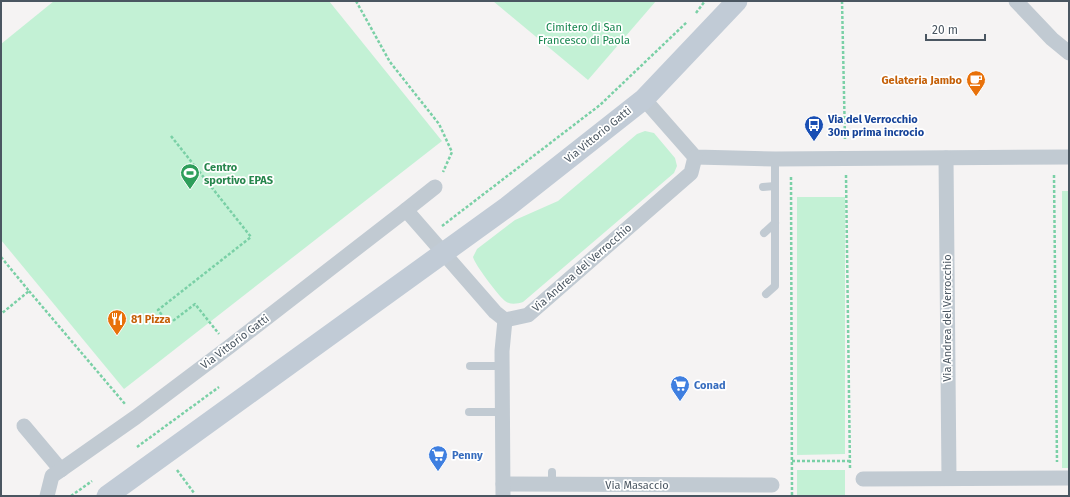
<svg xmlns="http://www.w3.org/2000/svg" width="1070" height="497" viewBox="0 0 1070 497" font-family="'Fira Sans',sans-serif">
<rect width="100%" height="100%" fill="#f5f3f3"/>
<g fill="#c3f1d5">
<polygon points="54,1 329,1 442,141 124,389 1,240 1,44"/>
<polygon points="493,1 656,1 588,80"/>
<path d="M645,131L654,133L675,158L677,166L674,173L523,302C517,304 510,305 505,301C498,295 475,265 473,257L477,249L515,220L558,201L637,134Z"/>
<rect x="1062" y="191" width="7" height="277"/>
<polygon points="797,197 845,197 845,454 797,455"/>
<rect x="797" y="470" width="48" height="26"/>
</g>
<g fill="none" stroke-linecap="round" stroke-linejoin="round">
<g stroke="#7ad0a6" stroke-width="2.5" stroke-dasharray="3 2" stroke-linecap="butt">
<polyline points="356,1 390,62 439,124 452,152 443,172"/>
<polyline points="842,1 845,140"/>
<polyline points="696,13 705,1"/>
<polyline points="171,136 251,237 158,310 169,324 195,304 219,334"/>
<polyline points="846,175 850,468"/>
<polyline points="1054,175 1057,462"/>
<polyline points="791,177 792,496"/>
<polyline points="442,226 600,105 687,22"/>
<polyline points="1,257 29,291 1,314"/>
<polyline points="29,291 125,404"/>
<polyline points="137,447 219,387"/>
<polyline points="792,461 850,461"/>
<polyline points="177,470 194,493"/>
<polyline points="71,496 92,481"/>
</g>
<g stroke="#c1cad2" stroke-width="8">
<polyline points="763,187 775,186"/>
<polyline points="764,233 775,223"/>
<polyline points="766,294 775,286 775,159"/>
<polyline points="470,366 502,366"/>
<polyline points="469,412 502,412"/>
<polyline points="552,485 552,472"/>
</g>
<g stroke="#c1cad2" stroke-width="15">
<polyline points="1016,1 1052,39 1069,53"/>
<polyline points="644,99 695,157 775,159 1069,157"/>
<polyline points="946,158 949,478"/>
<polyline points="406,210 435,187"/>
<polyline points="505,320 528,315 691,173 695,157"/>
<polyline points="24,426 61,470"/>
<polyline points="863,479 1069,478"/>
<polyline points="503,484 772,485"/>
<polyline points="47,496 52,476 136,417 229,347 406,210 495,312 505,320"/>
<polyline points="503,496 502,351 505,320"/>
</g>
<polyline stroke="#c1cbd6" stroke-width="21" points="107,496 507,207 644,99 737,1"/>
</g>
<defs>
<g id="cafe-pin" transform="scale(1)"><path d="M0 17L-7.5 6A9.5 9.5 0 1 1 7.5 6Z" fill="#e8710a" stroke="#fff"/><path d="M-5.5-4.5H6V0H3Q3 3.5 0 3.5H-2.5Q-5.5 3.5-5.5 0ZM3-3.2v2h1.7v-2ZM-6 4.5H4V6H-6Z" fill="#fff"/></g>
<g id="bus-pin" transform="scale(1)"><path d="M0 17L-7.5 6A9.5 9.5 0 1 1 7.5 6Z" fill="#1a4fb4" stroke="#fff"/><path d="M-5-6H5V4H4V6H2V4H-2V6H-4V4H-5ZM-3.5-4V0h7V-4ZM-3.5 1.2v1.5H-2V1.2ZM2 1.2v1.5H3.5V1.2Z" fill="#fff"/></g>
<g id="stadium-pin" transform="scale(1)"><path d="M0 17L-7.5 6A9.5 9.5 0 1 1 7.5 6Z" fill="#2e9e5b" stroke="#fff"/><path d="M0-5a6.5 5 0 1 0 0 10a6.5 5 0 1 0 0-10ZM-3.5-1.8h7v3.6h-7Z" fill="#fff"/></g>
<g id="restaurant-pin" transform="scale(1)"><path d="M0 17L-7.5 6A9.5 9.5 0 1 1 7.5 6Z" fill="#e8710a" stroke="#fff"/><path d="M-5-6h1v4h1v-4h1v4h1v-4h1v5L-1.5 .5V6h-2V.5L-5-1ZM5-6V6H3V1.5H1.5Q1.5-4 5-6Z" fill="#fff"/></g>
<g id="supermarket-pin" transform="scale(1)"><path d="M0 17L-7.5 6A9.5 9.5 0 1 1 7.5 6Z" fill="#3f7fe0" stroke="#fff"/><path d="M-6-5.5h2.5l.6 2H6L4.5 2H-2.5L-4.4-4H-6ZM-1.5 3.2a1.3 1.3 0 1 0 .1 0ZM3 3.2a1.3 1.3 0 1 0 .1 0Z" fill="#fff"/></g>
</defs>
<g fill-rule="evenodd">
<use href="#cafe-pin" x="976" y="80"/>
<use href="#bus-pin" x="814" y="125"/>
<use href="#stadium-pin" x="190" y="173"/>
<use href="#restaurant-pin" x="117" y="319"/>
<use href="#supermarket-pin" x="680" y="385"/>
<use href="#supermarket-pin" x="438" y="455"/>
</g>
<g text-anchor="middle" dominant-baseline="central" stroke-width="3.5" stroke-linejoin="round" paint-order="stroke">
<g font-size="11" fill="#17864f" stroke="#fff">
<text x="584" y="27">Cimitero di San<tspan x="584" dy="13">Francesco di Paola</tspan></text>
</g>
<g font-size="11" font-weight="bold" fill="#c56008" stroke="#fff" text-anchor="end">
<text x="962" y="80">Gelateria Jambo</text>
<text x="131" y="319" text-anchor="start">81 Pizza</text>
</g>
<g font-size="11" font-weight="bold" fill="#164399" stroke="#fff" text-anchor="start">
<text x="828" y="119">Via del Verrocchio<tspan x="828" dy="13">30m prima incrocio</tspan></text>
</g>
<g font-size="11" fill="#4a5661" stroke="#fff">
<text transform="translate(598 135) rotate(-39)">Via Vittorio Gatti</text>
<text transform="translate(582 268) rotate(-41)">Via Andrea del Verrocchio</text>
<text transform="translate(947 318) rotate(-90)">Via Andrea del Verrocchio</text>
<text transform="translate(235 342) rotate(-37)">Via Vittorio Gatti</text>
<text x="637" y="485">Via Masaccio</text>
</g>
<g font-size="11" font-weight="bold" fill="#27864d" stroke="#fff" text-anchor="start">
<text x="204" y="167">Centro<tspan x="204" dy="13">sportivo EPAS</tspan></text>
</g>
<g font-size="11" font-weight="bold" fill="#366cbe" stroke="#fff" text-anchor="start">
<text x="694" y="385">Conad</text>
<text x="452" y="455">Penny</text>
</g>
</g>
<rect width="1070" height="497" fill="none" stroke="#4a5661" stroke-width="4"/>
<path d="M926 34v6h59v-6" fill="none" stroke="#4a5661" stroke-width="2"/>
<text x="932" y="34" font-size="12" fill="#4a5661" stroke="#ffffff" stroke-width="3" paint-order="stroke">20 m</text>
</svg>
